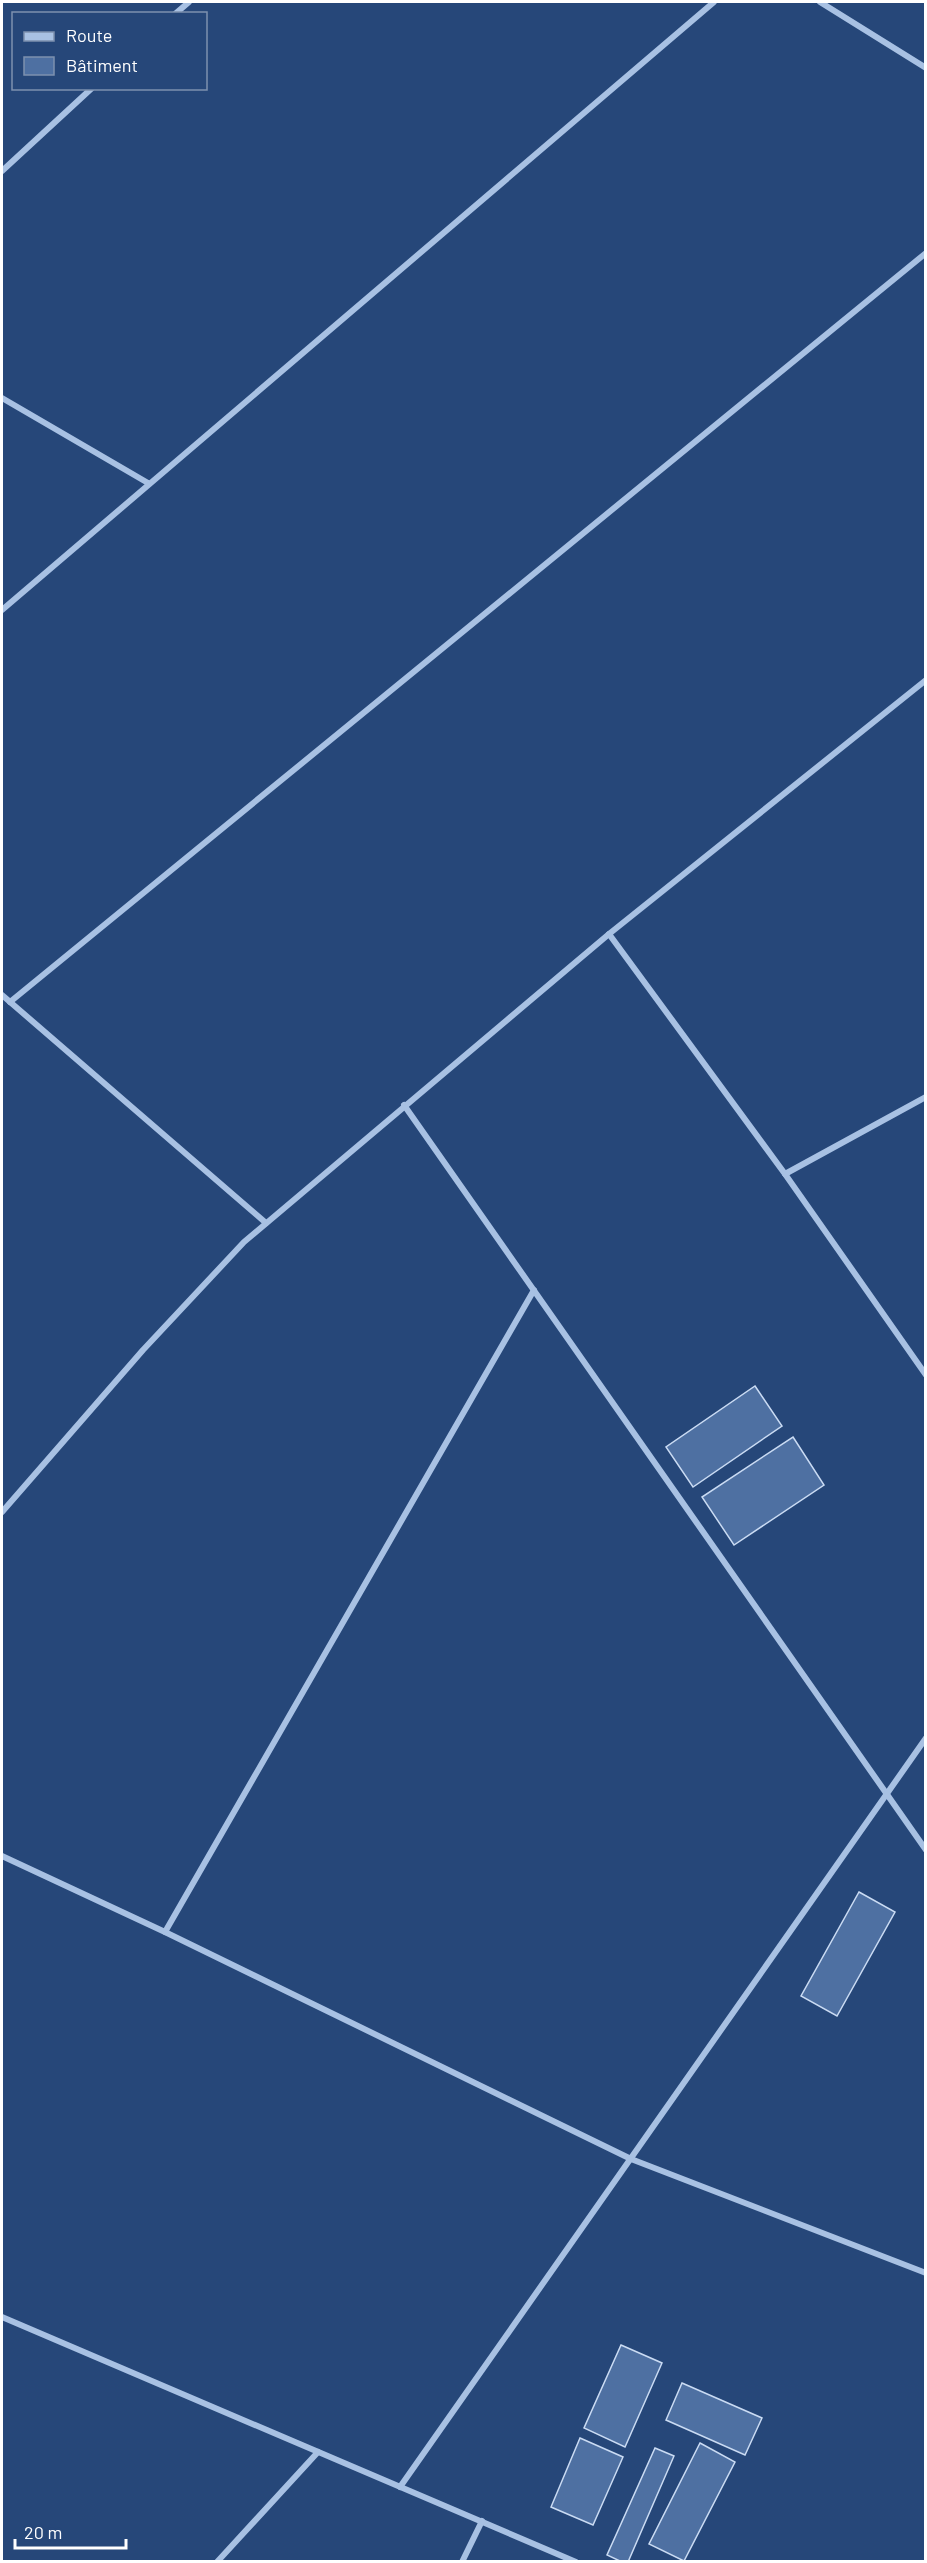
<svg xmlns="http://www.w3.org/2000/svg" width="927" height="2563" viewBox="0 0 927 2563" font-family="Barlow,sans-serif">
<rect width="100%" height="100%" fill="#264779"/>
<g fill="#4e70a2" stroke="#cadbf3" stroke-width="1.5">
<polygon points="755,1386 782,1426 693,1487 666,1447"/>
<polygon points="793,1437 824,1485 734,1545 702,1497"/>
<polygon points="859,1892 895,1912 837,2016 801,1996"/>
<polygon points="621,2345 662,2363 625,2447 584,2428"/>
<polygon points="682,2383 762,2418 745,2455 666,2420"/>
<polygon points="580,2438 623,2457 593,2525 551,2507"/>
<polygon points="700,2443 735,2462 684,2561 649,2544"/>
<polygon points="655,2448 674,2456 628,2562 622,2562 607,2555"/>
</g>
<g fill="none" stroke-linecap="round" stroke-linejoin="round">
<g stroke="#a8c1e3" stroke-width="6">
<polyline points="820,2 926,68"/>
<polyline points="175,14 189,2"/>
<polyline points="2,171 92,88"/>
<polyline points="2,398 148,483"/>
<polyline points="2,610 714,2"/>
<polyline points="609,934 785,1174 926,1375"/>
<polyline points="2,995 266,1223"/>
<polyline points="10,1002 926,253"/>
<polyline points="404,1105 926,1850"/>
<polyline points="785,1174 926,1097"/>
<polyline points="2,1512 143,1350 244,1242 609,934 926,680"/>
<polyline points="2,1856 165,1932 631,2159 926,2273"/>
<polyline points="165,1932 534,1290"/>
<polyline points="2,2317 576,2562"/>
<polyline points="400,2487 926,1738"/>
<polyline points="217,2562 318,2452"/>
<polyline points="462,2562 482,2521"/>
</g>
</g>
<rect width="927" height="2563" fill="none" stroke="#ffffff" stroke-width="6"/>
<rect x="12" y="12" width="195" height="78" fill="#264779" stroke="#7d91af" stroke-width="1.5"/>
<rect x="24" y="32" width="30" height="9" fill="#a8c1e3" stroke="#7d91af" stroke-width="1.5"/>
<text x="66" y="42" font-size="18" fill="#ffffff">Route</text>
<rect x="24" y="57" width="30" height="18" fill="#4e70a2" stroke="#7d91af" stroke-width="1.5"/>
<text x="66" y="72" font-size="18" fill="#ffffff">Bâtiment</text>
<path d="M15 2539v9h111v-9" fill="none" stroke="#ffffff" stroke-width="3"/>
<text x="24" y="2539" font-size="18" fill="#ffffff" stroke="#264779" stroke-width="4.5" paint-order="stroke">20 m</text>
</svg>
